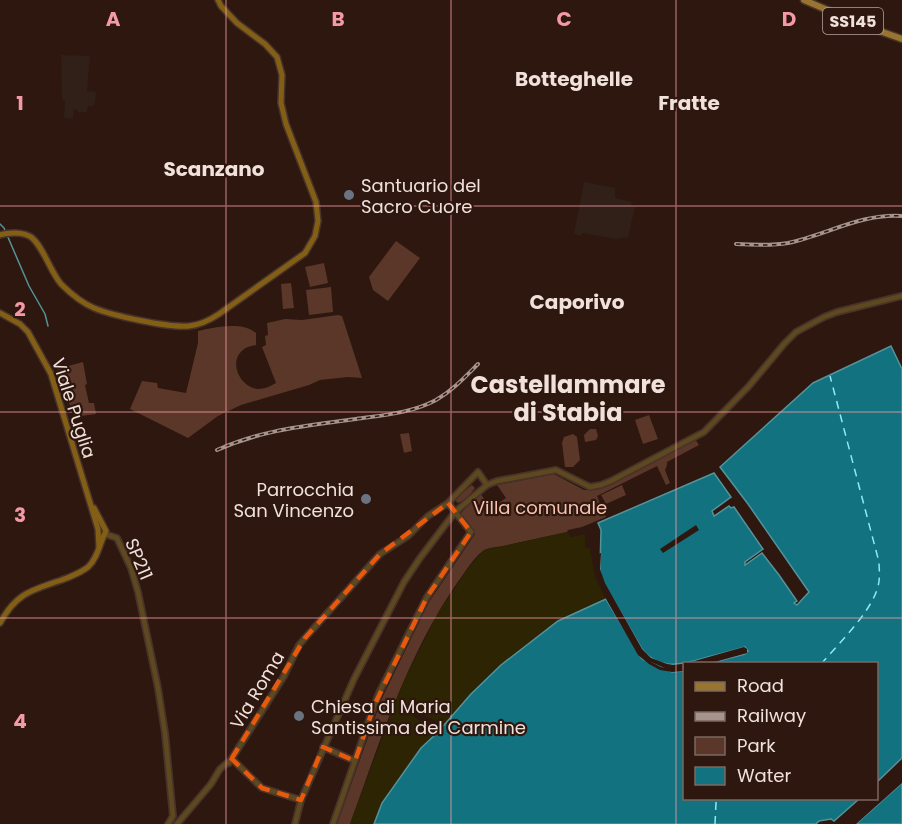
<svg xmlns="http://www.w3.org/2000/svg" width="902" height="824" viewBox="0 0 902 824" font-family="Poppins,sans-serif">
<rect width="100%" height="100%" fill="#2d170e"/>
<g fill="#302017">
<polygon points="61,55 90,56 87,91 96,92 95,103 93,103 93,106 88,106 87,112 78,112 77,110 74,109 73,119 64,118 65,101 62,100"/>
<polygon points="584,182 615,188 615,198 632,202 631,207 635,207 628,237 616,239 582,233 581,236 574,234"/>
</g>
<g fill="#5a3729">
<polygon points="396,241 420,258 388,301 373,290 369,277"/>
<polygon points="324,263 328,283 310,287 305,267"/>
<polygon points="291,283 294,308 283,309 281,284"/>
<polygon points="331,287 333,312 309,315 306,290"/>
<path d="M338,315L342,316L362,378L348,377L320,380L309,385L241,405L218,416L188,438L130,409L142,381L157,383L158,388L186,393L198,343V331C214,327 243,321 256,333V345C251,346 246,347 243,350C228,362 240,387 258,389C264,389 271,386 276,383L262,347L266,345L265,336L268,335L267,323L285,319L302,320Z"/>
<polygon points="83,362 87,384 85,385 89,403 94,403 96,414 74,417 57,369"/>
<polygon points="649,415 658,439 643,444 635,420"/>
<polygon points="590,429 596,429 598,436 596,440 585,442 584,435"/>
<polygon points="409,433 412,451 404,453 400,434"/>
<polygon points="573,434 577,437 580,460 573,467 565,467 562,443 564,437"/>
<path d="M695,439L699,445L667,462V465L665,470L670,483L666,485L657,466L597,496L606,517L582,527L568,530L567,532C546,537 525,541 504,546C498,547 488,547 483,551C473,558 464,574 457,583C407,656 380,741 350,824H337L382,698L429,602L475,534L460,514L480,493L491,508L506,498L497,485L554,474L584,490H590L600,487Z"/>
<path d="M472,485L475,488C471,494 465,501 457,503L456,500L459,495Z"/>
<polygon points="622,485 626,495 606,504 601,495"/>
</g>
<polygon fill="#2c2403" points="568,532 570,537 585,534 585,548 590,548 595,577 606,599 558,621 501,665 471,694 444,725 417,712 413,712 413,716 438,732 421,748 382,803 374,824 350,824 402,685 439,611 469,567 484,550"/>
<g fill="#127280" stroke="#55939b" stroke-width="1.5">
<path d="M891,346L902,369V758L877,782L876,664L711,663L745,654L748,651L745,647C732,651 720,654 708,657C684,664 660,672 642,649L604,583L601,575L600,569L601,530L598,523L714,473L731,497L712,511L714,516L729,506L731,508L734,507L763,549L745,562V565L762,553L779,575L797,601L794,603L797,605L809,592L748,504L720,467L813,383Z"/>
<polygon points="606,599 642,659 672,672 684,671 684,798 859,799 834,821 831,819 819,821 816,824 374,824 382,803 421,748 438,732 471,694 501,665 558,621"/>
<polygon points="902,783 902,824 856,824"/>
</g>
<g fill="#2d170e">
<polygon points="696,525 699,530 663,553 660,549"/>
<polygon points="601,553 600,569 605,583 642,649 651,658 667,664 673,665 684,664 744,647 747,649 747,653 711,663 708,663 710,661 745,651 696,664 684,664 684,666 673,668 666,667 649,661 661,667 672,669 684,668 684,671 672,672 660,670 649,664 638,655 605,597 609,598 641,653 644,656 649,660 640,650 602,584 597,569 598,554"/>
<polygon points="902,780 902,783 856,824 853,824"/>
</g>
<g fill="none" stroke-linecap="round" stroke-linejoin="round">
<polyline stroke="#55939b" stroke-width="1.5" points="0,224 4,228 29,286 45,314 48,326"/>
<g stroke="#8ee9fb" stroke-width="1.5" stroke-dasharray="8 6" stroke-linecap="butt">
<path d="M821,664C839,643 876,608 879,581C880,575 879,568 879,562L830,376"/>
<polyline points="715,824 716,803 718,798"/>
</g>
<g stroke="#48332b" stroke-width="8">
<g id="tertiary">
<polyline points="105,534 117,538 131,568 138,592 158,688 165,733 173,816 168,824"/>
<polyline points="323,747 355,761"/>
<polyline points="229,763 284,676 299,645 305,638 380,554 408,536 428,516 448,503"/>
<polyline points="177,824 211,784 220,769 232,759 262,788 301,800"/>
<polyline points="295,824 301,800 354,679 404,582 420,558 455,512 487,485 497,481 556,470 590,487 601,485 611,481 704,432 749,386 784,344 796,332 824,317 837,312 902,296"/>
<polyline points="333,824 374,706 379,693 427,597 471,532 448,503 478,472 487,485"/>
</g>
</g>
<g stroke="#48332b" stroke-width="8">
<g id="secondary">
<path d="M0,235C9,232 23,232 31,237C43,246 50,271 61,284C70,293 82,303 94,308C113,316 170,328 189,326C200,325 210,320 219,314L305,253L315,236L318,221L316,202L286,124L281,103L282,75L277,57L265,44L237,23L221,6L218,0"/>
<polyline points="0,313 20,324 28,332 51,374 98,529 99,547"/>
<path d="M0,623C18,590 35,590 67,578C74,575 82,572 88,567C98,558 100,542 106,531L94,508"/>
</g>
</g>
<g stroke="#48332b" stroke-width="9">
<polyline id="primary" points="804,0 860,24 902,39"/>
</g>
<use href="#tertiary" stroke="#5e481f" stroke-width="4.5"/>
<use href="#secondary" stroke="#835f15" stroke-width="5"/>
<use href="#primary" stroke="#98742e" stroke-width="6"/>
<g stroke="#a5938c" stroke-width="4">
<g id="rail">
<path d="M736,244C753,245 771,246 788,243C826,235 862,213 902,216"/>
<path d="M217,450C264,429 307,426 356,419C384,415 412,413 436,400C453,390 465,377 478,364"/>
</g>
</g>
<use href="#rail" stroke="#2d170e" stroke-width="1.5" stroke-dasharray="4.5" stroke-linecap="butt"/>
</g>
<path fill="none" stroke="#e8590c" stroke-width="4.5" stroke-dasharray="12 8" stroke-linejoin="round" d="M448,503L471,532L427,597L374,706L355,761L323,747L301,800L262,788L232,759L229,763L305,638L380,554Z"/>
<path fill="none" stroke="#f49aa6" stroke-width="1.5" stroke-opacity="0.55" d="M226,0V824M451,0V824M676,0V824M0,206H902M0,412H902M0,618H902"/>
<g fill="#6b7280" stroke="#2d170e" stroke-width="2">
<circle cx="349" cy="195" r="6"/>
<circle cx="366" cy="499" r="6"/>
<circle cx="299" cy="716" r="6"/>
</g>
<g text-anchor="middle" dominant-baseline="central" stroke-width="4.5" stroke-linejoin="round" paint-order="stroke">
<rect fill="#2d170e" stroke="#b6a49e" stroke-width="1.5" x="823" y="8" width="60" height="26" rx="4.5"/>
<g font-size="16" font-weight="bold" fill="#f1e1db">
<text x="853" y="21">SS145</text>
</g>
<g font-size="18" fill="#f1e1db" stroke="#2d170e" text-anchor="start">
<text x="361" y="185">Santuario del<tspan x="361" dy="21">Sacro Cuore</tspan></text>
<text x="354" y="489" text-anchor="end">Parrocchia<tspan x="354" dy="21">San Vincenzo</tspan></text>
<text x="311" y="706">Chiesa di Maria<tspan x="311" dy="21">Santissima del Carmine</tspan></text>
</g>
<g font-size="18" fill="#f1e1db" stroke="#2d170e">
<text transform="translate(74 408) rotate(72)">Viale Puglia</text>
<text transform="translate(139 559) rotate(67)">SP211</text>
<text transform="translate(257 690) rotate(-59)">Via Roma</text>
</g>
<g font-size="18" fill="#f8c2ae" stroke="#2d170e">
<text x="540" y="507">Villa comunale</text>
</g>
<g font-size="20" font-weight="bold" fill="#f1e1db" stroke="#2d170e">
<text x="574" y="79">Botteghelle</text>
<text x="689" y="103">Fratte</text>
<text x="214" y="169">Scanzano</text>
<text x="577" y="302">Caporivo</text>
</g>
<g font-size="24" font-weight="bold" fill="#f1e1db" stroke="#2d170e">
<text x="568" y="384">Castellammare<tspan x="568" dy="28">di Stabia</tspan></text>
</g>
</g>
<g font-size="20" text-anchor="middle" font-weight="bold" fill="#f49aa6" stroke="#2d170e" stroke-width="4.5" stroke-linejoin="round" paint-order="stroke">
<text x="113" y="26">A</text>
<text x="338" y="26">B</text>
<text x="564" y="26">C</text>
<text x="789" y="26">D</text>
<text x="20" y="110">1</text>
<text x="20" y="316">2</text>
<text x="20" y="522">3</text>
<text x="20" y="728">4</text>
</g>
<rect x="683" y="662" width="195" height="138" fill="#2d170e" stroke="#7b6860" stroke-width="1.5"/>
<rect x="695" y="682" width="30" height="9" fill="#98742e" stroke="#7b6860" stroke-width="1.5"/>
<text x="737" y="692" font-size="18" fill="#f1e1db">Road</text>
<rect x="695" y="712" width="30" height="9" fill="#a5938c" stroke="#7b6860" stroke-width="1.5"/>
<text x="737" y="722" font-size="18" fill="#f1e1db">Railway</text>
<rect x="695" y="737" width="30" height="18" fill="#5a3729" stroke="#7b6860" stroke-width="1.5"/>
<text x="737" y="752" font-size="18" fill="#f1e1db">Park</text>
<rect x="695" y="767" width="30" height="18" fill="#127280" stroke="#7b6860" stroke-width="1.5"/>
<text x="737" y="782" font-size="18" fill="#f1e1db">Water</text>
</svg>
